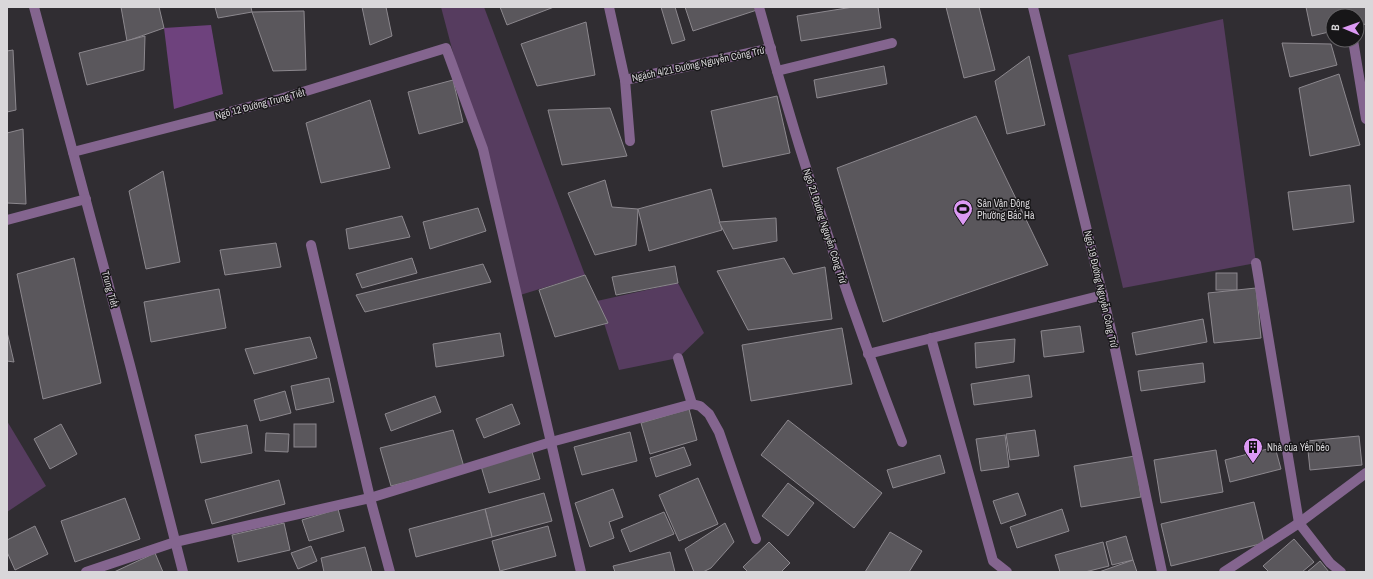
<svg xmlns="http://www.w3.org/2000/svg" width="1373" height="579" viewBox="0 0 1373 579" font-family="'Archivo Narrow',sans-serif">
<rect width="100%" height="100%" fill="#302d32"/>
<g fill="#563c5f">
<polygon points="441,7 484,7 585,275 517,296"/>
<polygon points="1223,19 1256,263 1123,288 1068,55"/>
<polygon points="678,283 704,333 678,358 619,370 597,301"/>
<polygon points="7,421 46,486 7,512"/>
</g>
<polygon fill="#6e427d" points="211,25 223,94 174,109 164,28"/>
<g fill="#5a575c" stroke="#8c888e">
<polygon points="121,7 159,7 164,28 127,41"/>
<polygon points="215,7 251,7 252,12 218,18"/>
<polygon points="362,7 386,7 392,36 370,45"/>
<polygon points="500,7 554,7 507,25"/>
<polygon points="661,7 675,7 685,40 672,44"/>
<polygon points="685,7 759,7 760,9 693,31"/>
<polygon points="853,7 878,7 881,28 801,41 797,16"/>
<polygon points="946,7 979,7 995,70 964,78"/>
<polygon points="1306,7 1366,7 1366,24 1357,26 1357,16 1333,16 1333,31 1312,36"/>
<polygon points="304,11 306,70 273,71 252,12"/>
<polygon points="586,22 595,75 537,86 521,44"/>
<polygon points="145,36 144,70 87,85 79,53"/>
<polygon points="1282,43 1331,44 1337,65 1290,77"/>
<polygon points="13,50 16,110 7,112 7,51"/>
<polygon points="1029,56 1045,125 1007,134 995,81"/>
<polygon points="884,66 887,84 817,98 814,80"/>
<polygon points="1339,74 1360,145 1310,156 1299,88"/>
<polygon points="453,80 463,122 419,134 408,92"/>
<polygon points="777,96 790,153 723,167 711,111"/>
<polygon points="370,100 390,168 321,183 306,123"/>
<polygon points="610,108 627,156 562,165 548,110"/>
<polygon points="976,116 1048,265 883,322 837,168"/>
<polygon points="23,129 26,204 7,203 7,133"/>
<polygon points="163,171 180,262 146,269 129,191"/>
<polygon points="605,180 612,207 638,209 636,245 595,255 568,193"/>
<polygon points="1350,185 1354,222 1293,230 1288,192"/>
<polygon points="711,189 722,230 649,251 638,209"/>
<polygon points="478,208 486,231 430,249 423,222"/>
<polygon points="402,216 410,237 349,249 346,229"/>
<polygon points="776,218 777,241 733,249 719,222"/>
<polygon points="276,243 281,267 225,275 220,250"/>
<polygon points="74,258 101,383 43,399 17,274"/>
<polygon points="412,258 417,273 362,288 356,274"/>
<polygon points="784,258 793,274 825,267 832,319 748,330 717,271"/>
<polygon points="483,264 491,282 365,312 356,295"/>
<polygon points="675,266 678,283 616,295 612,277"/>
<rect x="1216" y="273" width="21" height="17"/>
<polygon points="585,275 608,323 555,337 539,290"/>
<polygon points="1256,288 1261,338 1214,343 1208,293"/>
<polygon points="219,289 226,328 151,342 144,302"/>
<polygon points="1203,319 1207,342 1136,355 1132,333"/>
<polygon points="1080,326 1084,352 1044,357 1041,331"/>
<polygon points="842,328 852,384 751,401 742,345"/>
<polygon points="7,332 14,362 7,361"/>
<polygon points="500,333 504,356 436,367 433,344"/>
<polygon points="310,337 317,358 254,374 245,349"/>
<polygon points="1015,339 1014,362 976,368 975,343"/>
<polygon points="1203,363 1205,382 1141,391 1138,371"/>
<polygon points="1029,375 1032,397 974,405 971,384"/>
<polygon points="329,378 334,402 296,410 291,386"/>
<polygon points="285,391 291,413 260,421 254,400"/>
<polygon points="435,396 441,412 391,431 385,414"/>
<polygon points="512,404 520,424 484,438 476,419"/>
<polygon points="689,409 697,440 650,454 641,423"/>
<polygon points="788,420 882,493 854,528 761,455"/>
<polygon points="61,424 77,454 50,469 34,439"/>
<rect x="294" y="424" width="22" height="23"/>
<polygon points="247,425 252,453 201,463 195,435"/>
<polygon points="453,430 464,467 391,486 380,448"/>
<polygon points="1035,430 1039,456 1010,460 1006,434"/>
<polygon points="630,432 637,461 582,475 574,447"/>
<polygon points="266,433 289,434 288,452 265,451"/>
<polygon points="1005,435 1009,467 981,471 976,439"/>
<polygon points="1359,436 1362,465 1310,470 1307,441"/>
<polygon points="684,447 691,465 656,477 650,458"/>
<polygon points="1275,447 1281,469 1230,482 1225,460"/>
<polygon points="1216,450 1223,492 1161,503 1154,460"/>
<polygon points="532,452 540,479 489,493 481,466"/>
<polygon points="940,455 945,473 893,488 887,470"/>
<polygon points="1135,456 1141,497 1081,507 1074,466"/>
<polygon points="698,478 718,524 679,541 659,495"/>
<polygon points="279,480 285,504 212,524 205,500"/>
<polygon points="788,483 814,503 788,536 762,516"/>
<polygon points="613,489 623,517 609,522 614,538 590,547 575,503"/>
<polygon points="544,493 552,521 492,537 485,509"/>
<polygon points="1018,493 1026,515 1001,524 993,501"/>
<polygon points="125,498 140,539 75,562 61,521"/>
<polygon points="1254,502 1264,543 1171,566 1161,524"/>
<polygon points="338,509 344,531 309,541 302,520"/>
<polygon points="485,509 492,537 416,557 409,529"/>
<polygon points="1062,509 1069,531 1017,548 1010,527"/>
<polygon points="664,512 674,534 630,552 621,530"/>
<polygon points="284,523 290,550 238,562 232,535"/>
<polygon points="725,523 734,542 711,568 703,572 694,572 685,549"/>
<polygon points="35,526 48,554 15,570 7,552 7,540"/>
<polygon points="548,526 556,556 500,571 492,541"/>
<polygon points="890,532 922,551 909,572 865,572"/>
<polygon points="1126,536 1133,560 1112,565 1106,542"/>
<polygon points="1294,539 1314,562 1302,572 1269,572 1263,566"/>
<polygon points="769,542 790,563 781,572 748,572 743,567"/>
<polygon points="1103,542 1109,566 1085,572 1060,572 1055,555"/>
<polygon points="311,546 317,561 298,569 291,553"/>
<polygon points="365,547 372,572 324,572 321,558"/>
<polygon points="670,552 675,572 615,572 613,566"/>
<polygon points="155,553 163,572 114,572"/>
<polygon points="1133,560 1137,572 1099,572"/>
<polygon points="1320,561 1329,572 1307,572 1313,567"/>
</g>
<g fill="none" stroke-linecap="round" stroke-linejoin="round">
<g stroke="#84658f" stroke-width="10">
<polyline points="34,7 130,365 183,572"/>
<polyline points="609,7 625,80 630,141"/>
<path d="M759,7C799,154 847,300 902,442"/>
<polyline points="1033,7 1111,330 1162,572"/>
<polyline points="1353,40 1366,119"/>
<polyline points="777,71 892,43"/>
<polyline points="625,80 771,48"/>
<polyline points="73,152 280,99 446,48 483,149 581,572"/>
<polyline points="7,220 86,199"/>
<polyline points="311,245 370,498 390,572"/>
<polyline points="1256,263 1299,523 1330,563 1341,572"/>
<polyline points="931,338 993,561 1007,572"/>
<polyline points="868,354 1103,295"/>
<polyline points="678,358 692,404"/>
<polyline points="86,572 175,542 370,498 551,442 692,404 700,406 709,414 719,432 756,539"/>
<polyline points="1224,572 1299,523 1366,473"/>
</g>
</g>
<defs>
<g id="stadium-pin" transform="scale(1)"><path d="M0 17L-7.5 6A9.5 9.5 0 1 1 7.5 6Z" fill="#dc99f4" stroke="#171618"/><path d="M0-5a6.5 5 0 1 0 0 10a6.5 5 0 1 0 0-10ZM-3.5-1.8h7v3.6h-7Z" fill="#111"/></g>
<g id="building-pin" transform="scale(1)"><path d="M0 17L-7.5 6A9.5 9.5 0 1 1 7.5 6Z" fill="#dc99f4" stroke="#171618"/><path d="M-4-6H4V6H1V3H-1V6H-4ZM-2.5-4.3h1.7v1.8h-1.7ZM.8-4.3h1.7v1.8H.8ZM-2.5-1h1.7V.8h-1.7ZM.8-1h1.7V.8H.8Z" fill="#111"/></g>
</defs>
<g fill-rule="evenodd">
<use href="#stadium-pin" x="963" y="209"/>
<use href="#building-pin" x="1253" y="447"/>
</g>
<g text-anchor="middle" dominant-baseline="central" stroke-width="3" stroke-linejoin="round" paint-order="stroke">
<g font-size="10" fill="#d9d7da" stroke="#171618">
<text transform="translate(698 64) rotate(-12)">Ngách 4/21 Đường Nguyễn Công Trứ</text>
<text transform="translate(260 104) rotate(-15)">Ngõ 12 Đường Trung Tiết</text>
<text transform="translate(825 226) rotate(72)">Ngõ 21 Đường Nguyễn Công Trứ</text>
<text transform="translate(110 289) rotate(75)">Trung Tiết</text>
<text transform="translate(1101 289) rotate(77)">Ngõ 19 Đường Nguyễn Công Trứ</text>
</g>
<g font-size="10" fill="#d9d7da" stroke="#171618" text-anchor="start">
<text x="977" y="203">Sân Vận Động<tspan x="977" dy="12">Phường Bắc Hà</tspan></text>
<text x="1267" y="447">Nhà của Yến béo</text>
</g>
</g>
<rect width="1373" height="579" fill="none" stroke="#d9d7da" stroke-width="16"/>
<g transform="translate(1345 28) rotate(272)"><circle r="19" fill="#171618" stroke="#656366"/>
<path d="M0-3L7 15L0 10L-7 15Z" fill="#dc99f4"/>
<text y="-6" font-size="11" font-weight="bold" text-anchor="middle" fill="#d9d7da">B</text>
</g>
</svg>
